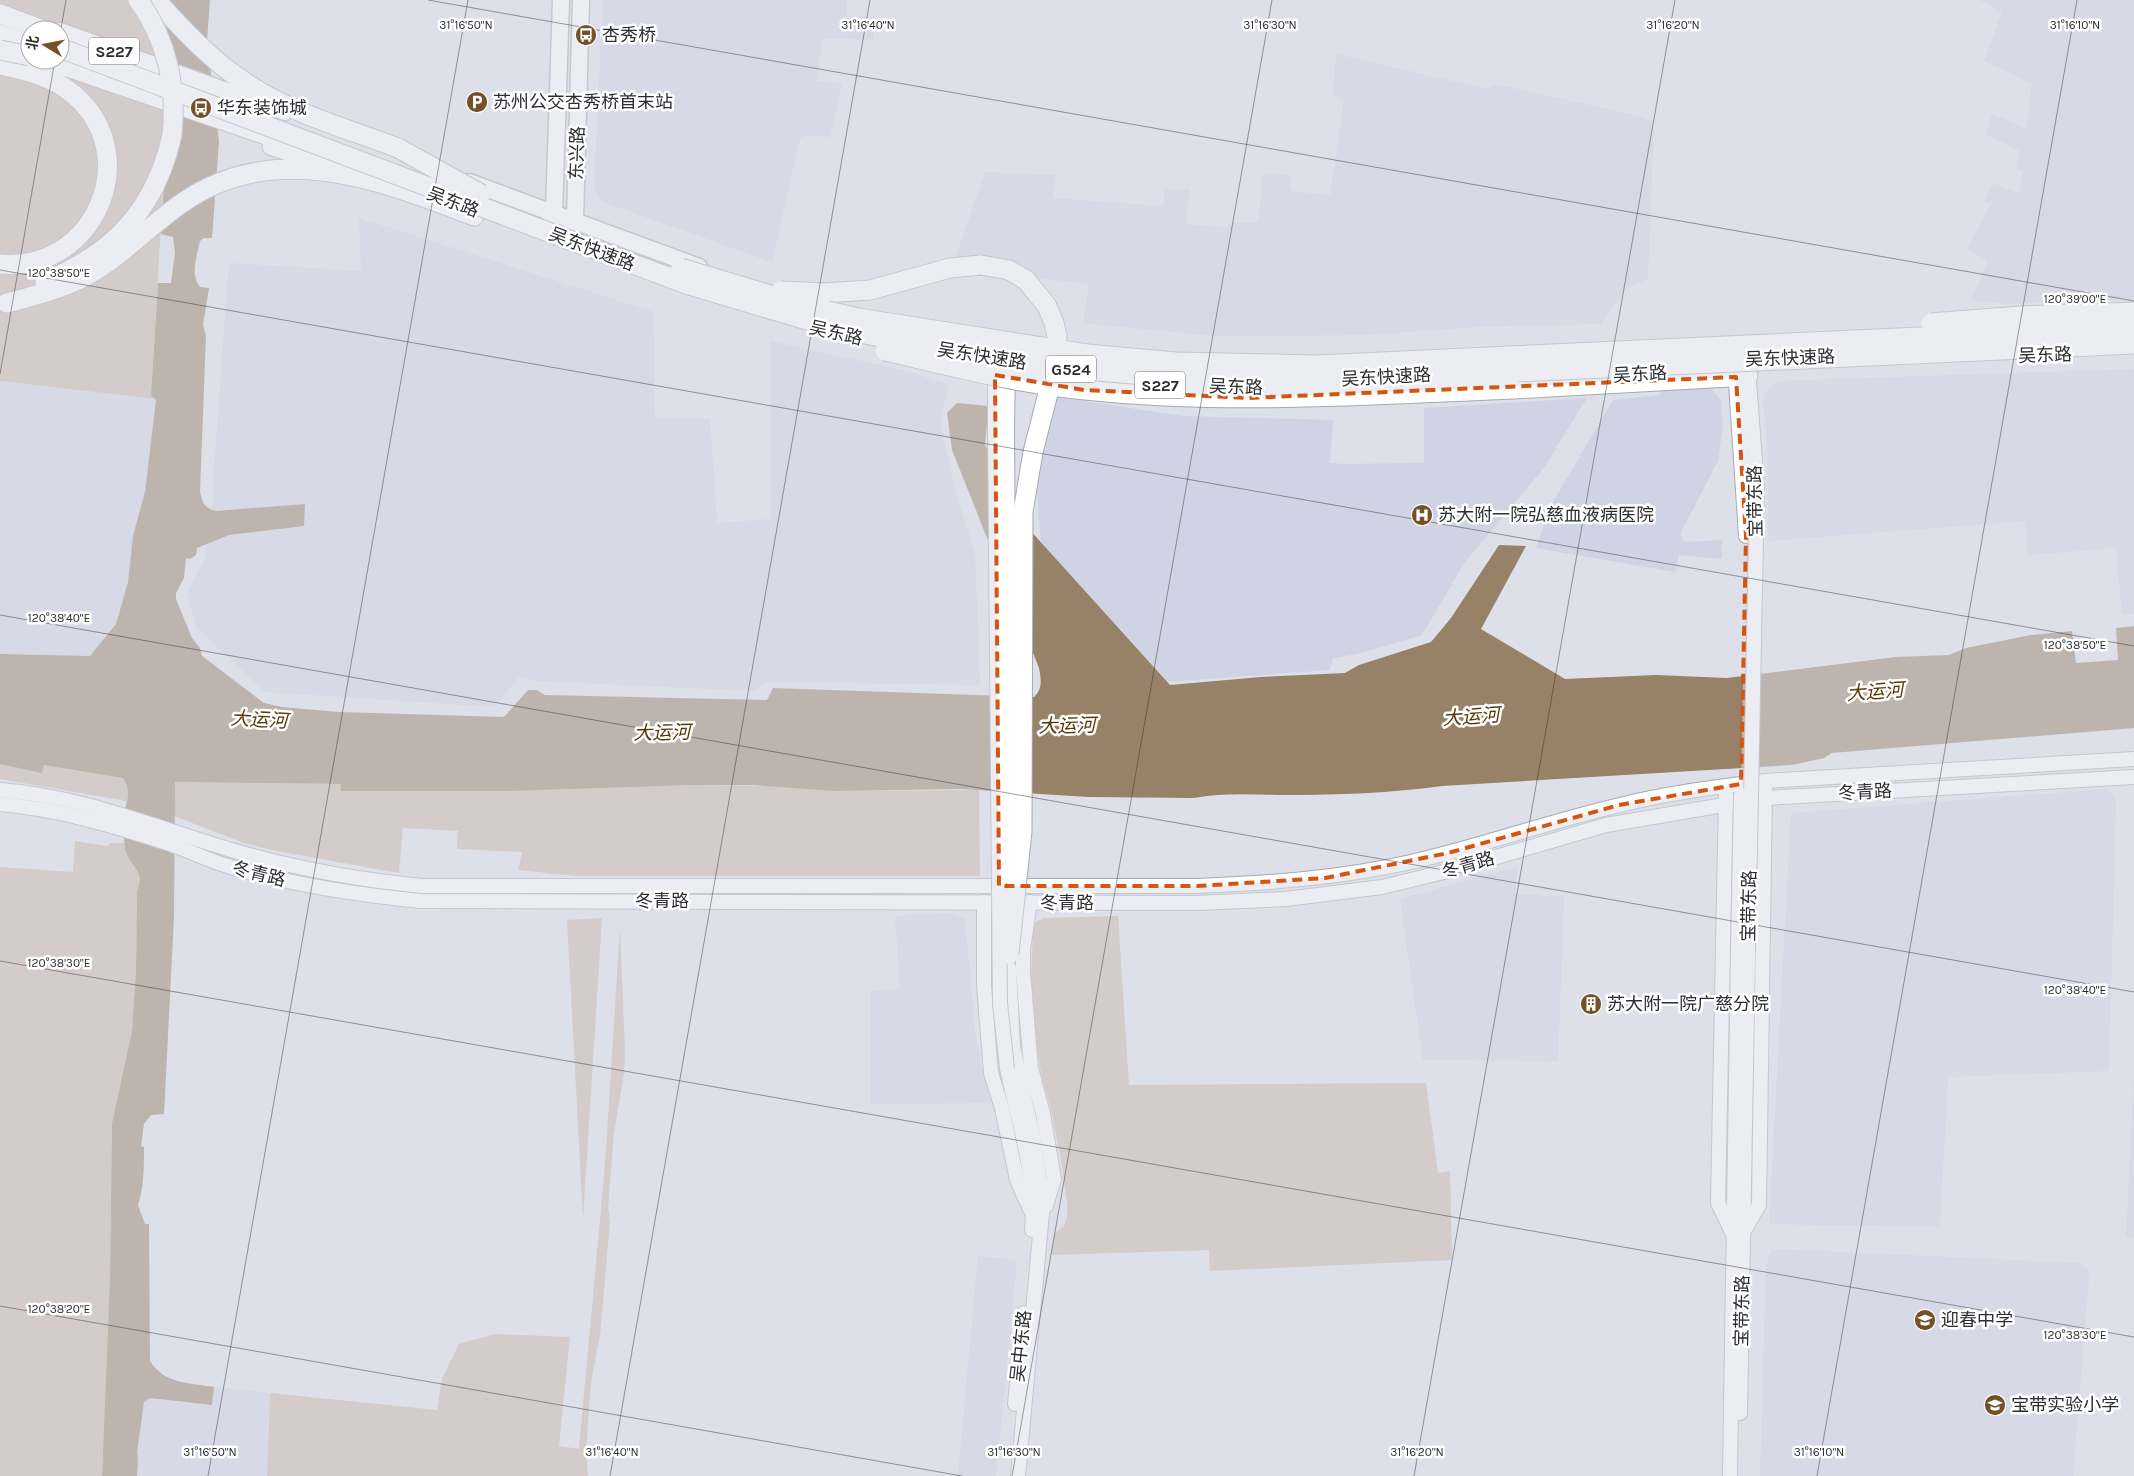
<svg xmlns="http://www.w3.org/2000/svg" width="2134" height="1476" viewBox="0 0 2134 1476" font-family="Karla,'Noto Sans SC',sans-serif">
<rect width="100%" height="100%" fill="#dddfe9"/>
<g fill="#d0d3e3">
<polygon points="603,0 847,0 847,16 874,17 873,40 823,38 816,81 842,84 830,137 807,135 800,138 772,262 603,202 594,188"/>
<polygon points="1980,0 2134,0 2134,299 2007,304 1971,300 1988,261 1967,249 1991,204 1984,202 1993,183 2019,194 2023,172 2016,168 2020,151 1986,134 1992,114 2026,129 2032,84 1984,61 2002,12"/>
<polygon points="1336,54 1487,89 1495,84 1635,115 1654,122 1648,278 1623,292 1601,324 1476,327 1367,335 1214,336 1083,323 1089,284 1036,278 955,260 985,172 1056,175 1053,198 1163,206 1165,189 1190,189 1186,224 1227,228 1230,223 1258,222 1263,173 1290,175 1290,191 1330,195 1344,101 1333,96"/>
<polygon points="359,218 654,312 655,418 710,419 717,523 770,519 770,341 907,371 949,385 940,421 955,490 975,553 980,685 767,682 755,691 535,681 519,677 494,707 265,692 196,627 187,593 206,557 214,489 213,482 229,263 361,271"/>
<polygon points="2134,369 2134,614 2122,615 2116,548 2028,555 2025,521 1768,541 1767,441 1763,401 1765,393 1778,381"/>
<polygon points="0,381 156,399 145,492 133,536 128,582 116,624 90,656 0,654"/>
<polygon points="1701,384 1712,389 1721,401 1723,425 1718,461 1680,534 1684,542 1722,540 1722,559 1679,555 1675,572 1536,548 1550,507 1613,400 1659,395 1667,387"/>
<polygon points="1057,397 1183,416 1333,420 1330,463 1344,464 1424,463 1424,408 1587,398 1543,469 1465,562 1422,635 1358,654 1333,658 1330,670 1167,682 1041,543 1036,480"/>
<polygon points="2108,789 2116,799 2109,1071 1948,1077 1940,1227 1769,1224 1791,813"/>
<polygon points="1517,867 1515,894 1564,897 1558,1061 1423,1060 1400,899"/>
<polygon points="951,913 965,919 975,1031 981,1066 991,1103 871,1104 871,991 900,988 895,916"/>
<polygon points="2134,1076 2134,1237 2126,1237"/>
<polygon points="1777,1249 2079,1263 2088,1270 2089,1277 2073,1476 1760,1476 1766,1265 1771,1251"/>
<polygon points="978,1256 1017,1260 996,1476 958,1476"/>
<polygon points="214,1387 270,1393 267,1476 137,1476 138,1459 136,1453 144,1402 149,1398 212,1405"/>
</g>
<g fill="#c9b7a4" fill-rule="evenodd">
<path d="M0,0H166L171,55L151,395L156,399L0,381ZM30,30H60V60H30Z"/>
<polygon points="0,764 42,772 44,765 175,782 341,784 341,791 511,791 695,785 795,786 834,791 979,790 980,876 576,876 518,870 522,852 457,849 458,831 403,828 399,873 271,850 244,843 174,816 121,800 0,779"/>
<path d="M75,841L107,846L110,843H125C128,863 145,871 137,891L136,969L132,1031L112,1123L110,1277L102,1476H0V867L73,872Z"/>
<polygon points="1118,916 1129,1085 1426,1083 1438,1173 1450,1171 1452,1260 1210,1271 1209,1250 1052,1255 1054,1234 1064,1226 1067,1218 1067,1202 1060,1154 1052,1114 1041,1073 1035,1039 1031,977 1033,929 1036,922 1044,918"/>
<polygon points="602,918 583,1219 567,920"/>
<polygon points="620,928 625,1052 624,1074 614,1133 608,1208 610,1222 600,1335 591,1382 586,1450 588,1476 267,1476 270,1393 437,1410 442,1379 459,1344 495,1334 570,1337 559,1446 579,1449 605,1165"/>
</g>
<path fill="#978167" d="M166,0H210L207,41L219,141L212,238H204L200,241C197,254 190,276 200,287L209,288L203,325L206,336L200,491C202,502 204,508 216,511L305,504L304,526L229,535L197,548L196,555L190,559L186,558L184,578L176,593V599L192,638L200,648L202,656L264,703L282,707L339,712L504,717L528,690H537L545,695L767,700L773,688L1034,697C1043,689 1041,678 1039,668L952,450L947,413L957,403L989,406L985,444L1008,499L1028,528L1170,685L1261,677L1345,673L1359,665L1431,642L1451,618L1499,545L1526,546L1481,629L1565,679L1656,675L1727,678L1896,657L1949,655L1966,648L2031,635L2072,631L2076,663L2118,660L2116,628L2134,626V728L1832,753L1824,758L1792,765L1442,786C1391,793 1338,795 1286,795C1256,795 1224,792 1194,798L1089,797L960,789L834,791L753,785H695L511,791H341V784L175,782L174,917L164,1114L151,1115L144,1124L141,1146L144,1147C144,1166 144,1187 138,1205L145,1224H149L150,1361C164,1384 190,1383 214,1387L212,1405L150,1398L144,1402L137,1453L138,1459L137,1476H102L110,1277L112,1123L132,1031L136,969L137,891C145,871 132,869 126,852C124,845 124,837 123,829C120,809 136,796 123,778L44,765L42,773L0,764V654L90,656L116,624L128,582L133,536L145,492L156,400L151,395L158,283H171L175,253L173,237L161,234L171,55L166,27Z"/>
<g fill="none" stroke-linecap="round" stroke-linejoin="round">
<g stroke="#a7a9b2" stroke-width="16">
<g id="secondary">
<polyline points="995,366 995,428"/>
<polyline points="1748,367 1757,488 1756,536"/>
<polyline points="1735,368 1746,536"/>
<polyline points="1007,428 1008,371"/>
<path d="M0,790C82,796 157,828 235,851C296,869 360,880 422,886H1197C1270,883 1340,878 1411,862C1482,846 1550,821 1620,805C1667,793 1717,787 1765,781L2134,759"/>
<polyline points="1726,794 1718,1203 1732,1232"/>
<path d="M0,804C58,809 115,826 170,844C192,852 212,862 234,868C295,885 358,895 421,901L1197,903L1286,899L1382,887L1452,870L1606,825L1765,798L2134,777"/>
<polyline points="984,902 984,985 991,1073 1002,1108 1017,1180 1030,1209"/>
<polyline points="1030,902 1023,949 1023,971 1031,1068 1043,1114 1054,1179 1046,1206"/>
<polyline points="1009,968 1013,1047 1033,1137 1043,1202 1018,1476"/>
<path d="M1007,1068C1018,1121 1037,1175 1032,1230"/>
<polyline points="1744,1231 1759,1205 1765,789"/>
<polyline points="1015,1404 1024,1313"/>
<polyline points="1740,1413 1748,952"/>
<polyline points="1730,1476 1738,951"/>
</g>
</g>
<g stroke="#a7a9b2" stroke-width="19">
<g id="primary">
<polyline points="60,31 285,112"/>
<polyline points="0,33 30,44"/>
<polyline points="469,182 699,267"/>
<polyline points="551,222 554,212 561,0"/>
<polyline points="572,228 575,220 581,0"/>
<polyline points="1048,375 1155,385"/>
</g>
</g>
<g stroke="#a7a9b2" stroke-width="21">
<g id="highway">
<path d="M156,0C182,29 210,59 243,81C289,113 346,128 398,148"/>
<polyline points="0,14 42,30"/>
<polyline points="47,60 287,142"/>
<path d="M0,65C26,70 53,77 73,94C146,155 94,273 0,264"/>
<polyline points="272,146 327,163"/>
<path d="M45,283C61,274 77,267 92,257C136,228 161,185 172,135"/>
<polyline points="825,293 870,290 950,268 981,265"/>
<path d="M7,303C34,296 61,289 86,276C121,257 149,226 182,203C275,138 380,180 474,216"/>
<polyline points="1513,389 1748,376"/>
</g>
</g>
<use href="#secondary" stroke="#fff" stroke-width="14"/>
<use href="#primary" stroke="#fff" stroke-width="16"/>
<use href="#highway" stroke="#fff" stroke-width="19"/>
<g stroke="#a7a9b2" stroke-width="16" stroke-linecap="butt">
<g id="secondary-bridge">
<polyline points="995,428 1000,1003 1007,1068"/>
<polyline points="1007,428 1010,877"/>
<polyline points="1738,951 1741,795"/>
<polyline points="1748,952 1756,536"/>
</g>
</g>
<g stroke="#a7a9b2" stroke-width="21" stroke-linecap="butt">
<g id="highway-bridge">
<path d="M138,0C167,39 177,87 172,135"/>
<polyline points="60,48 689,285 800,318 855,332 926,346 1044,366 1176,378 1317,381 2134,344"/>
<polyline points="0,50 30,56"/>
<polyline points="398,148 481,194"/>
<polyline points="981,265 1009,270 1026,280 1047,306 1054,323 1057,336 1053,374 1033,452 1023,512 1022,831 1009,954"/>
<polyline points="681,268 803,305 858,318 1087,354 1176,362 1317,365 2134,327"/>
<polyline points="781,291 825,293"/>
<polyline points="1931,323 2021,316 2134,312"/>
<path d="M885,351C951,366 1018,384 1085,390C1227,405 1371,395 1513,389"/>
</g>
</g>
<use href="#secondary-bridge" stroke="#fff" stroke-width="14"/>
<use href="#highway-bridge" stroke="#fff" stroke-width="19"/>
</g>
<path d="M0 0H2134V1476H0ZM995,375L1084,390L1247,398L1736,377L1746,536L1741,784L1619,805L1448,853L1325,878L1197,886H999Z" fill="#dddfe9" fill-opacity=".55" fill-rule="evenodd"/>
<path fill="none" stroke="#d55510" stroke-width="4" stroke-dasharray="10 6" stroke-linejoin="round" d="M995,375L1084,390L1247,398L1736,377L1746,536L1741,784L1619,805L1448,853L1325,878L1197,886H999Z"/>
<path fill="none" stroke="#2c2d31" stroke-width="1" stroke-opacity="0.45" d="M428,0L2134,301M60,34L66,0M0,270L2134,646M0,374L55,60M0,615L2134,992M0,961L2134,1337M0,1306L962,1476M208,1476L468,0M610,1476L870,0M1012,1476L1272,0M1414,1476L1675,0M1817,1476L2077,0"/>
<defs>
<g id="bus-disc" transform="scale(1.125)"><circle r="9.5" fill="#735229" stroke="#fff"/><path d="M-5-6H5V4H4V6H2V4H-2V6H-4V4H-5ZM-3.5-4V0h7V-4ZM-3.5 1.2v1.5H-2V1.2ZM2 1.2v1.5H3.5V1.2Z" fill="#fff"/></g>
<g id="parking-disc" transform="scale(1.125)"><circle r="9.5" fill="#735229" stroke="#fff"/><path d="M-3.5-5.5H1a3.5 3.5 0 0 1 0 7H-1V5.5H-3.5ZM-1-3.4V-.6H.8a1.4 1.4 0 0 0 0-2.8Z" fill="#fff"/></g>
<g id="hospital-disc" transform="scale(1.125)"><circle r="9.5" fill="#735229" stroke="#fff"/><path d="M-5-5h3v3.5h4V-5h3V5h-3V1.5h-4V5h-3Z" fill="#fff"/></g>
<g id="building-disc" transform="scale(1.125)"><circle r="9.5" fill="#735229" stroke="#fff"/><path d="M-4-6H4V6H1V3H-1V6H-4ZM-2.5-4.3h1.7v1.8h-1.7ZM.8-4.3h1.7v1.8H.8ZM-2.5-1h1.7V.8h-1.7ZM.8-1h1.7V.8H.8Z" fill="#fff"/></g>
<g id="school-disc" transform="scale(1.125)"><circle r="9.5" fill="#735229" stroke="#fff"/><path d="M0-5L7-2L0 1L-7-2ZM-4 1L0 2.5L4 1V4Q0 6-4 4Z" fill="#fff"/></g>
</defs>
<g fill-rule="evenodd">
<use href="#bus-disc" x="586" y="35"/>
<use href="#parking-disc" x="477" y="102"/>
<use href="#bus-disc" x="201" y="108"/>
<use href="#hospital-disc" x="1422" y="515"/>
<use href="#building-disc" x="1591" y="1004"/>
<use href="#school-disc" x="1925" y="1320"/>
<use href="#school-disc" x="1995" y="1405"/>
</g>
<g text-anchor="middle" dominant-baseline="central" stroke-width="5" stroke-linejoin="round" paint-order="stroke">
<g fill="#fff" stroke="#6b6c6f" stroke-width="1">
<rect x="89" y="37.5" width="50" height="27" rx="4"/>
<rect x="1046" y="355.5" width="50" height="27" rx="4"/>
<rect x="1135" y="371.5" width="50" height="27" rx="4"/>
</g>
<g font-size="16" font-weight="bold" fill="#2c2d31">
<text x="114" y="51">S227</text>
<text x="1071" y="369">G524</text>
<text x="1160" y="385">S227</text>
</g>
<g font-size="18" fill="#2c2d31" stroke="#fff" text-anchor="start">
<text x="602" y="35">杏秀桥</text>
<text x="493" y="102">苏州公交杏秀桥首末站</text>
<text x="217" y="108">华东装饰城</text>
<text x="1438" y="515">苏大附一院弘慈血液病医院</text>
<text x="1607" y="1004">苏大附一院广慈分院</text>
<text x="1941" y="1320">迎春中学</text>
<text x="2011" y="1405">宝带实验小学</text>
</g>
<g font-size="18" fill="#2c2d31" stroke="#fff">
<text transform="translate(577 153) rotate(-88)">东兴路</text>
<text transform="translate(453 202) rotate(21)">吴东路</text>
<text transform="translate(592 249) rotate(21)">吴东快速路</text>
<text transform="translate(836 333) rotate(13)">吴东路</text>
<text transform="translate(2045 355) rotate(-2)">吴东路</text>
<text transform="translate(982 356) rotate(9)">吴东快速路</text>
<text transform="translate(1790 358) rotate(-2)">吴东快速路</text>
<text transform="translate(1640 374) rotate(-3)">吴东路</text>
<text transform="translate(1386 377) rotate(-3)">吴东快速路</text>
<text transform="translate(1236 387) rotate(2)">吴东路</text>
<text transform="translate(1755 501) rotate(-91)">宝带东路</text>
<text transform="translate(1865 792) rotate(-3)">冬青路</text>
<text transform="translate(1468 865) rotate(-16)">冬青路</text>
<text transform="translate(259 874) rotate(14)">冬青路</text>
<text x="662" y="901">冬青路</text>
<text x="1067" y="903">冬青路</text>
<text transform="translate(1749 906) rotate(-89)">宝带东路</text>
<text transform="translate(1742 1311) rotate(-89)">宝带东路</text>
<text transform="translate(1021 1346) rotate(-84)">吴中东路</text>
</g>
<g font-size="19" font-style="italic" fill="#593807" stroke="#fff">
<text transform="translate(1875 692) rotate(-4)">大运河</text>
<text transform="translate(1471 717) rotate(-4)">大运河</text>
<text transform="translate(259 720) rotate(3)">大运河</text>
<text transform="translate(1067 726) rotate(-1)">大运河</text>
<text transform="translate(662 733) rotate(-1)">大运河</text>
</g>
</g>
<g font-size="12" text-anchor="middle" fill="#2c2d31" stroke="#fff" stroke-width="5" stroke-linejoin="round" paint-order="stroke">
<text x="466" y="29">31°16'50"N</text>
<text x="868" y="29">31°16'40"N</text>
<text x="1270" y="29">31°16'30"N</text>
<text x="1673" y="29">31°16'20"N</text>
<text x="2075" y="29">31°16'10"N</text>
<text x="59" y="277">120°38'50"E</text>
<text x="2075" y="303">120°39'00"E</text>
<text x="59" y="622">120°38'40"E</text>
<text x="2075" y="649">120°38'50"E</text>
<text x="59" y="967">120°38'30"E</text>
<text x="2075" y="994">120°38'40"E</text>
<text x="59" y="1313">120°38'20"E</text>
<text x="2075" y="1339">120°38'30"E</text>
<text x="210" y="1456">31°16'50"N</text>
<text x="612" y="1456">31°16'40"N</text>
<text x="1014" y="1456">31°16'30"N</text>
<text x="1417" y="1456">31°16'20"N</text>
<text x="1819" y="1456">31°16'10"N</text>
</g>
<g transform="translate(45 45) rotate(280)"><circle r="24" fill="#ffffff" stroke="#ababad"/>
<path d="M0-4L9 19L0 12L-9 19Z" fill="#735229"/>
<text y="-8" font-size="14" font-weight="bold" text-anchor="middle" fill="#2c2d31">北</text>
</g>
</svg>
